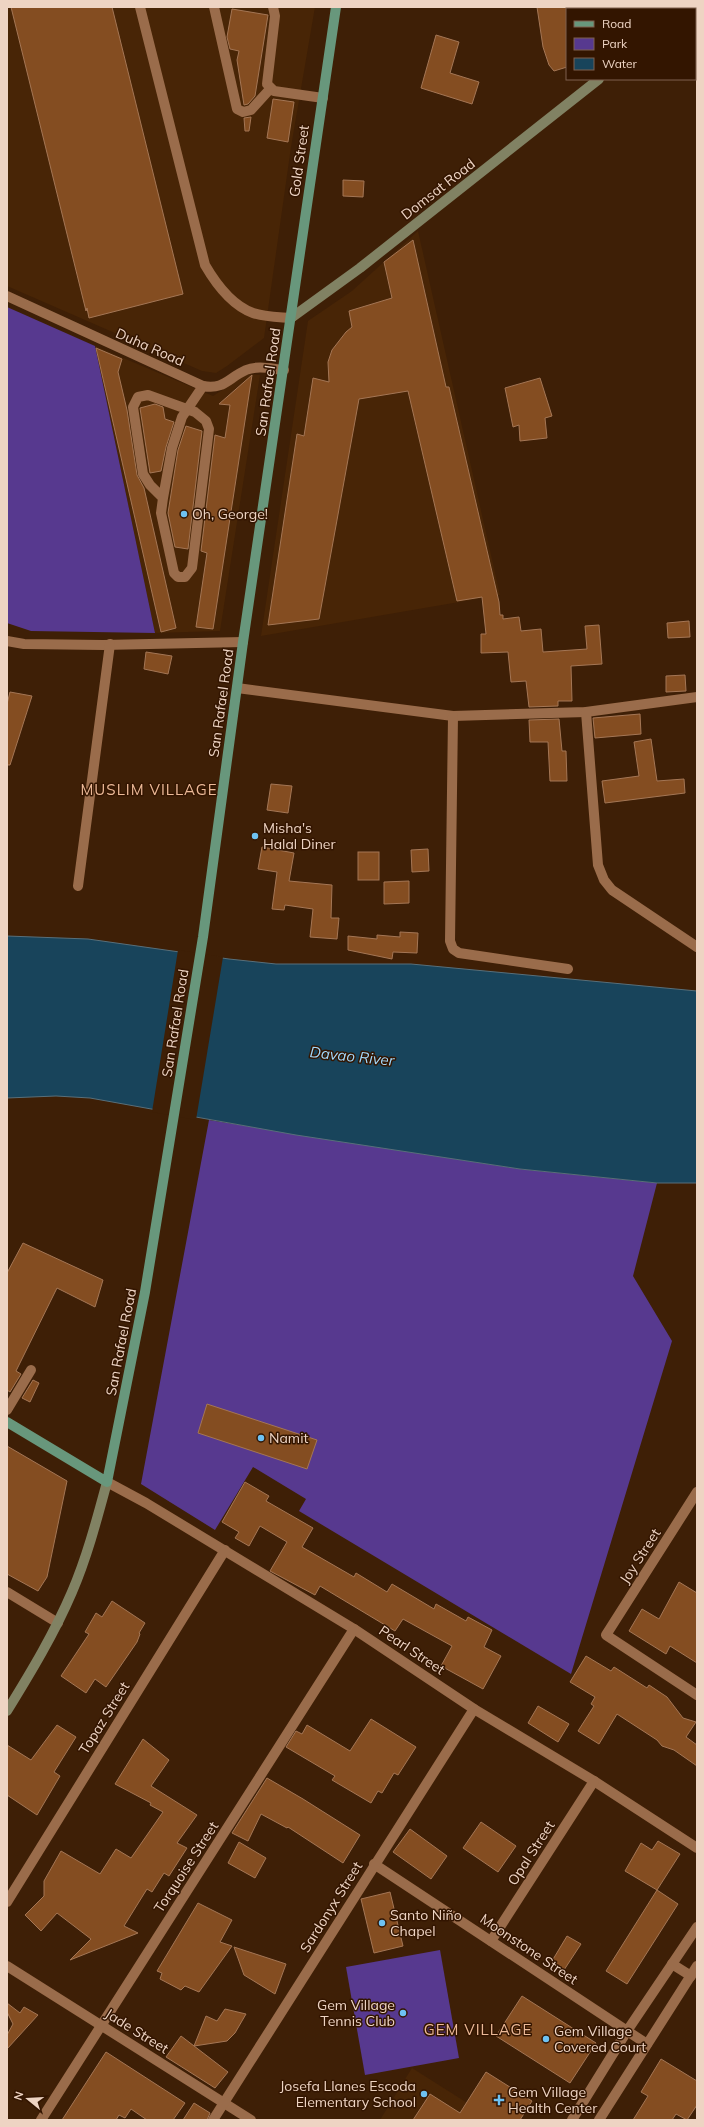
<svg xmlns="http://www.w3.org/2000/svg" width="704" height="2127" viewBox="0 0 704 2127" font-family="Mulish,sans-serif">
<rect width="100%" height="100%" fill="#3e1f06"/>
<g fill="#482506">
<polygon points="7,7 315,7 291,147 264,338 227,366 216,373 202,371 7,286"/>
<polygon points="418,231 500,595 261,636 308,321 352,291"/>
<polygon points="95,346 213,396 247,374 260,375 220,631 155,633"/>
<polygon points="412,2068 494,2120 380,2120"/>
</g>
<g fill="#57398f">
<polygon points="7,307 95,346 155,633 31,631 7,623"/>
<polygon points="209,1120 520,1169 657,1183 633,1276 672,1341 571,1674 299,1511 306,1499 253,1467 215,1530 141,1484"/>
<polygon points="440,1950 459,2058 365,2075 346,1967"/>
</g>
<polygon fill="#18445b" stroke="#586f7a" points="7,936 88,939 229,959 276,964 411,964 697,991 697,1183 657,1183 520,1169 296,1135 90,1098 56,1096 7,1098"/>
<polygon fill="#3e1f06" points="178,950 223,957 196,1120 152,1112"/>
<g fill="#844d21" stroke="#a47655">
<polygon points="11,7 112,7 183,294 89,318 87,308 86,311"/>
<polygon points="537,7 567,7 567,67 554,71 549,65 543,47"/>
<polygon points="232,9 268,15 255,96 248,104 244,105 237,60 239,51 230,49 227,37"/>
<polygon points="436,35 459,42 450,73 479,82 472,104 421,88"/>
<polygon points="273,99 294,102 288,142 267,138"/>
<polygon points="251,117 249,131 245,131 244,118"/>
<polygon points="343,180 364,181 363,197 343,196"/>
<polygon points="413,240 446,387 449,387 499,602 500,615 503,615 503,619 519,617 521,631 541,629 543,652 587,649 585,626 599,625 602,664 571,666 572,701 558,701 558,706 529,707 526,681 511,682 508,652 481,653 481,634 486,634 482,597 457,601 408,391 359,399 319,619 268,625 297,434 304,436 313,378 329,382 328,362 332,350 346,332 352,327 349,311 392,298 384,262"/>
<polygon points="96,348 122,359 118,372 127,410 137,475 144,488 176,628 161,632"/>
<polygon points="252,375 213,629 196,627 207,553 201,551 215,435 225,438 230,405 219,404"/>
<polygon points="540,378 552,416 545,418 547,438 520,441 519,425 513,427 505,388"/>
<polygon points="155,404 163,407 165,419 174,422 166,447 161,471 150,473 140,408"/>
<polygon points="186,426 202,431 188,549 175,547 168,513 178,450"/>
<polygon points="689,621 690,637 668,638 667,623"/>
<polygon points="146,652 172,656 168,674 144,669"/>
<polygon points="685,675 686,691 666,692 666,676"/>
<polygon points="10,692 32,696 10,765 7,765 7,704"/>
<polygon points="640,714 641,734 595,738 593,718"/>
<polygon points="559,719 562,751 566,751 567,781 550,781 548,742 530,742 529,720"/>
<polygon points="651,739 657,781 684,779 685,793 605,803 602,781 639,776 634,742"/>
<polygon points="271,784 292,786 288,813 267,810"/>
<polygon points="262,847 294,853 289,881 332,885 331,918 339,918 337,939 310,937 313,909 285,905 284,910 272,909 277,872 258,869"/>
<polygon points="428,849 429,871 412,872 411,850"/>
<rect x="358" y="852" width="21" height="28"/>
<polygon points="409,881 409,903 384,904 384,882"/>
<polygon points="400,932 418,933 417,953 393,952 392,959 348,950 348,936 377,939 377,935 400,937"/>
<polygon points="23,1243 103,1280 95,1307 57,1288 16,1371 21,1374 10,1392 7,1390 7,1273"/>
<polygon points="33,1380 39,1383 30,1402 22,1398"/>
<polygon points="207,1404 317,1440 307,1469 198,1433"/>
<polygon points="7,1446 67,1481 47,1577 38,1591 7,1574"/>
<polygon points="245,1482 269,1496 266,1501 313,1528 302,1547 354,1577 356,1573 387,1592 392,1584 434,1609 436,1604 466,1621 468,1617 492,1630 484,1647 501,1656 483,1689 441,1666 452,1646 403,1619 395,1631 320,1586 315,1595 270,1571 287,1542 260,1526 249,1546 235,1538 239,1532 222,1522"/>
<polygon points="679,1582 697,1593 697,1663 670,1646 666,1654 629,1631 642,1609 659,1619"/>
<polygon points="112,1601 145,1623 139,1633 140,1634 137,1642 106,1687 95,1679 86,1693 61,1676 89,1634 85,1632 96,1613 102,1617"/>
<polygon points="586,1656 611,1671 614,1667 647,1688 649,1685 667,1697 683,1718 696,1722 686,1737 697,1745 697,1766 674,1750 662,1746 657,1740 617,1714 599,1744 578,1731 594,1706 591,1704 595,1697 570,1682"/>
<polygon points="538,1706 569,1724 558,1742 528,1723"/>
<polygon points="371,1719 416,1747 398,1775 394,1773 382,1793 378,1791 371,1803 332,1780 335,1776 286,1747 296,1731 302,1734 307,1725 350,1751"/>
<polygon points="57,1725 76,1737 54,1772 60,1776 37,1815 7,1795 7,1745 31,1760"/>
<polygon points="143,1739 169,1760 151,1786 197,1815 177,1843 187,1848 169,1876 164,1873 152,1892 147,1889 124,1926 138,1933 70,1960 91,1939 57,1913 41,1931 25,1915 44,1896 44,1881 61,1851 100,1874 116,1849 131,1858 163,1812 150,1805 151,1803 115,1784"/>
<polygon points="267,1778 303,1799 360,1835 343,1863 288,1827 287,1828 261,1814 248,1841 232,1833"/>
<polygon points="481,1822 516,1846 498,1872 463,1848"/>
<polygon points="410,1829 447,1856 431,1879 393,1852"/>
<polygon points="658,1841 680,1854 657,1890 625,1871 641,1843 652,1850"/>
<polygon points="239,1842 266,1858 255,1878 228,1863"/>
<polygon points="657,1890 678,1904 627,1984 606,1971"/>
<polygon points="390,1892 403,1946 374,1953 361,1899"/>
<polygon points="198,1903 232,1920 220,1942 232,1946 199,1992 185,1986 181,1990 160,1979 162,1973 157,1971"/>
<polygon points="567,1936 581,1944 564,1970 552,1961"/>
<polygon points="234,1947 286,1964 275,1994 244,1975"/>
<polygon points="522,1996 596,2043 570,2083 496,2036"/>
<polygon points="7,2003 20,2013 24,2007 38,2015 7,2049 7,2035 13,2024 7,2012"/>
<polygon points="225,2009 246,2014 235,2033 227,2041 194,2046 206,2016 217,2021"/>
<polygon points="181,2036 228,2072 215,2088 166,2057"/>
<polygon points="106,2052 185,2103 173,2120 147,2120 131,2109 125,2118 119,2115 116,2120 62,2120"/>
<polygon points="661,2059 697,2081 697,2105 687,2120 676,2114 672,2120 633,2120 648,2096 641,2092"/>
<polygon points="486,2072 532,2101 520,2120 413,2120 430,2094 460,2113"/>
<polygon points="194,2103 210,2113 207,2120 183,2120"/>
</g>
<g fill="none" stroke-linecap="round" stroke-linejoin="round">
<g stroke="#9a6c4b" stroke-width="10">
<path d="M140,7L205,265C216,284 231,305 253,313C264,317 279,317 291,318"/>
<polyline points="214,7 237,109 243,112 251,110 270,89"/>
<polyline points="273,7 275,16 267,84 274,91 323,98"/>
<polyline points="163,498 150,485 143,474 133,407 138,397 148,395 195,412 206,421 209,429 192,568 185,577 178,577 174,573 161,513 163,498 172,448 182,417 203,386"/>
<polyline points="7,1410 31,1370"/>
<polyline points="7,1592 58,1623"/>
</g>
<g stroke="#9a6c4b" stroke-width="10">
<polyline points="592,7 593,9"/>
<polyline points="667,7 668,9"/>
<path d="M7,296L203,386C224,390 228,378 246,370C258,365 272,369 284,370"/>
<polyline points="7,641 24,644 103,645 243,642"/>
<polyline points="237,688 453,716 586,712 697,697"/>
<polyline points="586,712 598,865 604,880 612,890 697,947"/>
<polyline points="453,716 450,941 453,949 459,953 568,969"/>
<polyline points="78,886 110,644"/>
<polyline points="107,1482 146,1503 354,1629 474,1709 594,1781 697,1848"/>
<polyline points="697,1492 606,1635 697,1695"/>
<polyline points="374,1864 647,2044"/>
<polyline points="7,1902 225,1550"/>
<polyline points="491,1941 594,1781"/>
<polyline points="672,1964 691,1976"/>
<polyline points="7,1966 251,2120"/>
<polyline points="41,2120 354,1629"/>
<polyline points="213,2120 474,1709"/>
<polyline points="572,2120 627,2031 697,1927"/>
<polyline points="599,2120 697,1966"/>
</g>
<g stroke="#818263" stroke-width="10">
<polyline points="692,9 695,7"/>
<polyline points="291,318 360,268 599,79"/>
<path d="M7,1711C31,1672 54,1634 72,1592C87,1557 97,1519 107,1482"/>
</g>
<polyline stroke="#68977c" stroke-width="10" points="7,1422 107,1482 145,1292 203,937 243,642 336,7"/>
</g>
<g fill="#6ec2f3" stroke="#331500" stroke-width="1.5">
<circle cx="184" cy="514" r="4"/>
<circle cx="255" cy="836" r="4"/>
<circle cx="261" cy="1438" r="4"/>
<circle cx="382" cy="1923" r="4"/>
<circle cx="403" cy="2013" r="4"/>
<circle cx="546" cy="2039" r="4"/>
<circle cx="424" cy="2094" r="4"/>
<path d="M497 2094h4v4h4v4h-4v4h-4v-4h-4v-4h4z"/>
</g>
<g text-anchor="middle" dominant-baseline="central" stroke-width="3" stroke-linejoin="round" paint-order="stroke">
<g font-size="14" fill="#eed4c3" stroke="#331500">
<text transform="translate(299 161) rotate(-82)">Gold Street</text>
<text transform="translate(438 189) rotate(-38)">Domsat Road</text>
<text transform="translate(150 347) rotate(24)">Duha Road</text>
<text transform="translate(268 382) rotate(-82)">San Rafael Road</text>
<text transform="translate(221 703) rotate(-82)">San Rafael Road</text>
<text transform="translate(175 1023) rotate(-81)">San Rafael Road</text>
<text transform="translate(121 1342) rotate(-79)">San Rafael Road</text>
<text transform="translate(640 1556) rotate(-57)">Joy Street</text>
<text transform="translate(412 1650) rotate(34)">Pearl Street</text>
<text transform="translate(104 1718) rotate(-58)">Topaz Street</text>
<text transform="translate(531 1853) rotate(-57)">Opal Street</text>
<text transform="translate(186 1867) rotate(-57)">Torquoise Street</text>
<text transform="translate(331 1907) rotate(-58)">Sardonyx Street</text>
<text transform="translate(529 1949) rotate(34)">Moonstone Street</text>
<text transform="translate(137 2031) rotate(32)">Jade Street</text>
</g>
<g font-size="14" fill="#eed4c3" stroke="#331500" text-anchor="start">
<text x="192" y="514">Oh, George!</text>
<text x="263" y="828">Misha's<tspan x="263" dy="16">Halal Diner</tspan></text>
<text x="269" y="1438">Namit</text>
<text x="390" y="1915">Santo Niño<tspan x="390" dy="16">Chapel</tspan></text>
<text x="395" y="2005" text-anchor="end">Gem Village<tspan x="395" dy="16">Tennis Club</tspan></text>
<text x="554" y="2031">Gem Village<tspan x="554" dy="16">Covered Court</tspan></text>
<text x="416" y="2086" text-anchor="end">Josefa Llanes Escoda<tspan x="416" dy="16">Elementary School</tspan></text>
<text x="508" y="2092">Gem Village<tspan x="508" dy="16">Health Center</tspan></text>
</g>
<g font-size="15" letter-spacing="1" fill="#ecb997" stroke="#331500">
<text x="149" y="789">MUSLIM VILLAGE</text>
<text x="478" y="2029">GEM VILLAGE</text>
</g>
<g font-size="15" font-style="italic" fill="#a2d9fc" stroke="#331500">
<text transform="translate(352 1056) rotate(6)">Davao River</text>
</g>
</g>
<rect width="704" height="2127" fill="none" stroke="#eed4c3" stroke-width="16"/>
<rect x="566" y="8" width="130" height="72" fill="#331500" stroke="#7e614e"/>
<rect x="574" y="21" width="20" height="6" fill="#68977c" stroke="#7e614e"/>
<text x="602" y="28" font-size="12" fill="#eed4c3">Road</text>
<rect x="574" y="38" width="20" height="12" fill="#57398f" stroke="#7e614e"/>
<text x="602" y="48" font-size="12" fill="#eed4c3">Park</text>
<rect x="574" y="58" width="20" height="12" fill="#18445b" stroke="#7e614e"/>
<text x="602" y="68" font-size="12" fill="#eed4c3">Water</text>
<g transform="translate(28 2099) rotate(288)" stroke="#331500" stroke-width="3" paint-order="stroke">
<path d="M0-3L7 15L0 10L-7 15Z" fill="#eed4c3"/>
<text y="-6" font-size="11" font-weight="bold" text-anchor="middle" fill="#eed4c3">N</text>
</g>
</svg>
